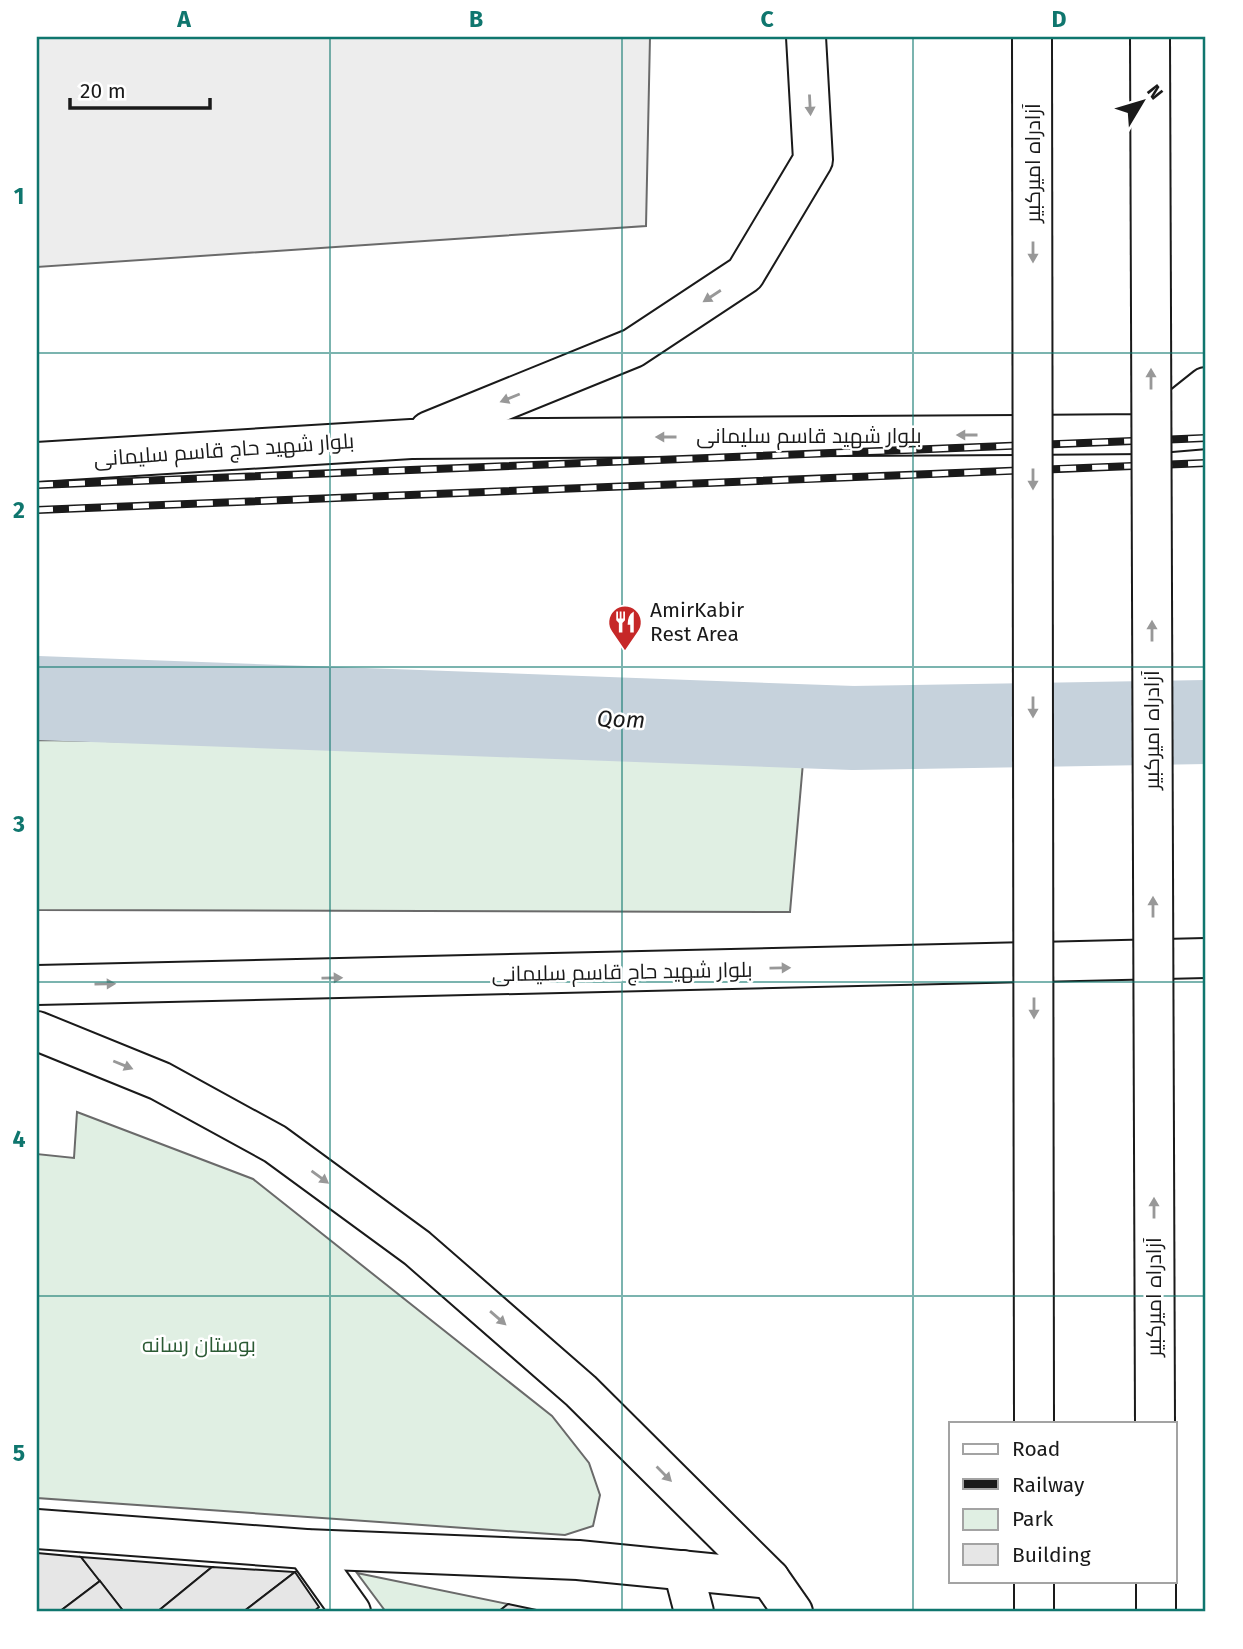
<svg xmlns="http://www.w3.org/2000/svg" width="1243" height="1649" viewBox="0 0 1243 1649" font-family="'Fira Sans',Cairo,sans-serif">
<rect width="100%" height="100%" fill="#fff"/>
<g fill="#e0efe3" stroke="#6a6a6a" stroke-width="2">
<polygon points="37,740 804,751 790,912 37,910"/>
<polygon points="77,1112 253,1179 552,1416 589,1463 600,1495 593,1526 565,1535 37,1498 37,1154 74,1158"/>
<polygon points="357,1573 508,1604 498,1612 386,1612"/>
</g>
<polygon fill="#ededed" stroke="#6a6a6a" stroke-width="2" points="37,37 650,37 646,226 37,267"/>
<g fill="none" stroke-linecap="round" stroke-linejoin="round">
<polyline stroke="#c6d2dc" stroke-width="84" points="37,698 853,728 1206,722"/>
</g>
<g fill="#e6e6e6" stroke="#1a1a1a" stroke-width="2">
<polygon points="37,1553 81,1557 100,1581 59,1612 37,1612"/>
<polygon points="81,1557 212,1567 157,1612 124,1612"/>
<polygon points="212,1567 295,1572 243,1612 157,1612"/>
<polygon points="295,1572 319,1607 313,1612 243,1612"/>
<polygon points="100,1581 124,1612 59,1612"/>
<polygon points="508,1604 546,1612 498,1612"/>
</g>
<g fill="none" stroke-linecap="round" stroke-linejoin="round">
<g stroke="#1a1a1a" stroke-width="42">
<g id="street">
<polyline points="37,1529 306,1549 578,1560 770,1579"/>
<polyline points="306,1549 351,1612"/>
<polyline points="683,1570 694,1612"/>
</g>
</g>
<g stroke="#1a1a1a" stroke-width="42">
<g id="primary">
<polyline points="429,431 633,348 745,274 813,160 806,37"/>
<polyline points="1147,434 1206,387"/>
<polyline points="37,462 411,439 1147,434 1206,429"/>
<polyline points="37,985 1206,958"/>
</g>
</g>
<g stroke="#1a1a1a" stroke-width="42">
<g id="highway">
<polyline points="37,1031 160,1081 275,1144 417,1248 581,1391 770,1579 793,1612"/>
<polyline points="1034,1581 1034,1612"/>
<polyline points="1156,1581 1156,1612"/>
</g>
</g>
<use href="#street" stroke="#fff" stroke-width="38"/>
<use href="#primary" stroke="#fff" stroke-width="38"/>
<use href="#highway" stroke="#fff" stroke-width="38"/>
<g stroke="#1a1a1a" stroke-width="8">
<g id="rail">
<polyline points="37,485 1206,438"/>
<polyline points="37,510 1206,463"/>
</g>
</g>
<use href="#rail" stroke="#fff" stroke-width="5" stroke-dasharray="16" stroke-linecap="butt"/>
<g stroke="#1a1a1a" stroke-width="42" stroke-linecap="butt">
<g id="highway-bridge">
<polyline points="1032,37 1034,1423"/>
<polyline points="1150,37 1155,1423"/>
</g>
</g>
<use href="#highway-bridge" stroke="#fff" stroke-width="38"/>
</g>
<defs><path id="oneway-solid" d="M-6-.8H1V-3.2L6.5 0L1 3.2V.8H-6Z" transform="scale(1.75)"/></defs>
<g fill="#989898">
<use href="#oneway-solid" transform="translate(810 105) rotate(87)"/>
<use href="#oneway-solid" transform="translate(1033 252) rotate(90)"/>
<use href="#oneway-solid" transform="translate(712 296) rotate(147)"/>
<use href="#oneway-solid" transform="translate(1151 379) rotate(-90)"/>
<use href="#oneway-solid" transform="translate(510 398) rotate(158)"/>
<use href="#oneway-solid" transform="translate(967 435) rotate(180)"/>
<use href="#oneway-solid" transform="translate(666 437) rotate(180)"/>
<use href="#oneway-solid" transform="translate(1033 479) rotate(90)"/>
<use href="#oneway-solid" transform="translate(1152 631) rotate(-90)"/>
<use href="#oneway-solid" transform="translate(1033 707) rotate(90)"/>
<use href="#oneway-solid" transform="translate(1153 907) rotate(-90)"/>
<use href="#oneway-solid" transform="translate(780 968) rotate(-1)"/>
<use href="#oneway-solid" transform="translate(332 978) rotate(-1)"/>
<use href="#oneway-solid" transform="translate(105 984) rotate(-1)"/>
<use href="#oneway-solid" transform="translate(1034 1008) rotate(90)"/>
<use href="#oneway-solid" transform="translate(123 1065) rotate(22)"/>
<use href="#oneway-solid" transform="translate(320 1177) rotate(36)"/>
<use href="#oneway-solid" transform="translate(1154 1208) rotate(-90)"/>
<use href="#oneway-solid" transform="translate(498 1318) rotate(41)"/>
<use href="#oneway-solid" transform="translate(664 1474) rotate(45)"/>
</g>
<path fill="none" stroke="#0f766e" stroke-width="2" stroke-opacity="0.55" d="M330,37V1612M622,37V1612M913,37V1612M37,353H1206M37,667H1206M37,982H1206M37,1296H1206"/>
<defs>
<g id="restaurant-pin" transform="scale(1.75)"><path d="M0 17L-7.5 6A9.5 9.5 0 1 1 7.5 6Z" fill="#c62828" stroke="#fff"/><path d="M-5-6h1v4h1v-4h1v4h1v-4h1v5L-1.5 .5V6h-2V.5L-5-1ZM5-6V6H3V1.5H1.5Q1.5-4 5-6Z" fill="#fff"/></g>
</defs>
<g fill-rule="evenodd">
<use href="#restaurant-pin" x="625" y="622"/>
</g>
<g text-anchor="middle" dominant-baseline="central" stroke-width="5" stroke-linejoin="round" paint-order="stroke">
<g font-size="21" fill="#1a1a1a" stroke="#fff">
<text transform="translate(1033 163) rotate(-90)">آزادراه امیرکبیر</text>
<text x="809" y="436">بلوار شهید قاسم سلیمانی</text>
<text transform="translate(224 450) rotate(-4)">بلوار شهید حاج قاسم سلیمانی</text>
<text transform="translate(1152 730) rotate(-90)">آزادراه امیرکبیر</text>
<text transform="translate(622 972) rotate(-1)">بلوار شهید حاج قاسم سلیمانی</text>
<text transform="translate(1154 1297) rotate(-90)">آزادراه امیرکبیر</text>
</g>
<g font-size="21" fill="#1a1a1a" stroke="#fff" text-anchor="start">
<text x="650" y="610">AmirKabir<tspan x="650" dy="24">Rest Area</tspan></text>
</g>
<g font-size="21" fill="#2b5a34" stroke="#fff">
<text x="199" y="1345">بوستان رسانه</text>
</g>
<g font-size="23" font-style="italic" fill="#1a1a1a" stroke="#fff">
<text transform="translate(621 719) rotate(2)">Qom</text>
</g>
</g>
<rect width="1243" height="1649" fill="none" stroke="#ffffff" stroke-width="77"/>
<rect x="949" y="1422" width="228" height="161" fill="#ffffff" stroke="#a3a3a3" stroke-width="2"/>
<rect x="963" y="1444" width="35" height="10" fill="#ffffff" stroke="#a3a3a3" stroke-width="2"/>
<text x="1012" y="1456" font-size="21" fill="#1a1a1a">Road</text>
<rect x="963" y="1479" width="35" height="10" fill="#1a1a1a" stroke="#a3a3a3" stroke-width="2"/>
<text x="1012" y="1492" font-size="21" fill="#1a1a1a">Railway</text>
<rect x="963" y="1509" width="35" height="21" fill="#e0efe3" stroke="#a3a3a3" stroke-width="2"/>
<text x="1012" y="1526" font-size="21" fill="#1a1a1a">Park</text>
<rect x="963" y="1544" width="35" height="21" fill="#e6e6e6" stroke="#a3a3a3" stroke-width="2"/>
<text x="1012" y="1562" font-size="21" fill="#1a1a1a">Building</text>
<g transform="translate(1142 102) rotate(52)" stroke="#ffffff" stroke-width="5" paint-order="stroke">
<path d="M0-5L12 26L0 18L-12 26Z" fill="#1a1a1a"/>
<text y="-10" font-size="19" font-weight="bold" text-anchor="middle" fill="#1a1a1a">N</text>
</g>
<path d="M70 98v10h140v-10" fill="none" stroke="#1a1a1a" stroke-width="3.5"/>
<text x="80" y="98" font-size="21" fill="#1a1a1a" stroke="#ffffff" stroke-width="5" paint-order="stroke">20 m</text>
<rect x="38" y="38" width="1166" height="1572" fill="none" stroke="#0f766e" stroke-width="2.5"/>
<g font-size="23" text-anchor="middle" font-weight="bold" fill="#0f766e">
<text x="184" y="27">A</text>
<text x="476" y="27">B</text>
<text x="767" y="27">C</text>
<text x="1059" y="27">D</text>
<text x="19" y="204">1</text>
<text x="19" y="518">2</text>
<text x="19" y="832">3</text>
<text x="19" y="1147">4</text>
<text x="19" y="1461">5</text>
</g>
</svg>
